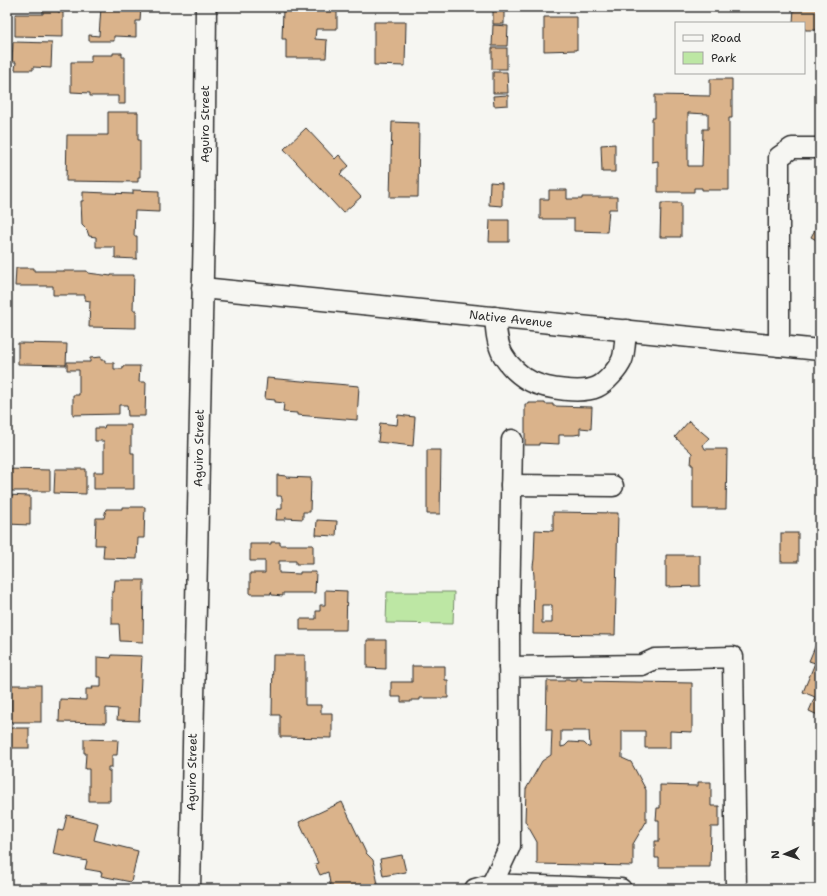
<svg xmlns="http://www.w3.org/2000/svg" width="827" height="896" viewBox="0 0 827 896" font-family="'Shantell Sans',sans-serif">
<rect width="100%" height="100%" fill="#f6f6f2"/>
<filter id="ink" filterUnits="userSpaceOnUse"><feTurbulence type="fractalNoise" baseFrequency=".025" numOctaves="2"/><feDisplacementMap in="SourceGraphic" scale="8" xChannelSelector="R" yChannelSelector="G"/><feConvolveMatrix kernelMatrix="1 2 1 2 8 2 1 2 1" color-interpolation-filters="sRGB"/></filter>
<g filter="url(#ink)">
<polygon fill="#bde7a4" stroke="#748968" points="387,592 454,592 453,624 386,623"/>
<g fill="#dab38b" stroke="#2b2b2b" fill-rule="evenodd">
<polygon points="43,7 58,7 58,12 63,12 63,37 15,36 15,14 43,14"/>
<polygon points="101,7 141,7 140,21 136,21 136,37 114,36 114,41 89,41 89,35 99,36"/>
<polygon points="286,7 337,7 337,29 316,29 315,39 327,40 326,58 286,58 286,39 282,39 283,9 286,9"/>
<rect x="493" y="7" width="11" height="17"/>
<polygon points="794,7 820,7 820,28 817,28 817,30 805,30 804,23 793,23"/>
<polygon points="544,17 577,17 577,50 544,51"/>
<polygon points="374,22 406,22 405,66 374,65"/>
<polygon points="493,25 508,26 507,46 492,46"/>
<polygon points="13,42 52,43 51,68 33,67 33,70 15,70 16,62 12,62"/>
<rect x="492" y="48" width="15" height="21"/>
<polygon points="113,53 122,53 122,57 125,57 125,104 118,104 118,96 90,96 90,93 71,92 71,62 91,62 91,55 113,55"/>
<polygon points="493,72 507,72 508,93 493,93"/>
<path d="M710,79H732V118H729V190H702V188H694V192H658V161L652,162V118H655V95L710,96ZM688,113L708,114V129H703L702,166H688Z"/>
<polygon points="508,95 508,105 494,106 493,96"/>
<polygon points="108,112 138,112 138,140 140,140 140,177 138,177 138,182 66,181 67,135 108,135"/>
<polygon points="392,122 419,123 418,197 390,197"/>
<polygon points="306,128 335,159 339,155 349,166 340,174 361,197 343,213 284,149"/>
<polygon points="615,144 615,172 602,172 601,145"/>
<polygon points="490,182 502,183 502,206 489,205"/>
<polygon points="133,190 159,191 159,212 135,211 134,236 137,236 137,259 115,258 115,247 96,247 96,237 89,236 87,230 82,225 81,201 83,201 83,192 133,194"/>
<polygon points="549,190 567,190 567,199 582,199 582,197 617,197 617,209 609,209 607,232 574,231 574,219 540,219 540,199 549,199"/>
<polygon points="661,203 681,203 681,237 660,237"/>
<polygon points="490,220 509,220 509,242 489,242"/>
<polygon points="820,221 820,242 811,237"/>
<polygon points="16,268 34,268 34,271 87,271 88,273 111,276 111,275 134,275 133,310 136,310 136,328 89,327 90,301 85,300 85,295 53,295 53,286 15,286"/>
<polygon points="7,342 10,342 9,367 7,367"/>
<polygon points="18,343 67,344 66,365 18,364"/>
<polygon points="101,357 101,360 105,360 105,363 114,363 114,369 123,369 123,366 140,366 139,382 146,382 145,416 128,416 127,405 119,405 119,414 73,415 73,395 79,395 79,370 67,370 67,362 90,362 90,358"/>
<polygon points="267,378 359,386 357,420 297,415 297,413 283,412 284,403 275,402 275,400 265,399"/>
<polygon points="529,403 545,403 545,404 553,404 553,406 592,407 591,429 580,428 580,434 574,435 559,435 559,444 539,443 539,445 525,445 525,404 529,404"/>
<polygon points="398,415 415,417 413,446 378,442 380,423 397,425"/>
<polygon points="689,421 709,438 703,445 705,449 727,449 726,509 693,509 693,465 691,465 692,453 675,437"/>
<polygon points="105,425 131,425 131,453 134,453 134,489 94,489 94,472 104,472 104,441 95,441 95,428 104,428"/>
<polygon points="427,450 441,450 440,514 427,514"/>
<polygon points="7,469 50,470 50,491 7,491"/>
<polygon points="55,469 86,469 86,494 54,493"/>
<polygon points="277,475 286,476 286,477 311,478 310,512 303,512 303,519 285,518 285,520 276,520 277,509 282,509 282,498 281,496 277,496"/>
<polygon points="7,495 30,496 30,525 7,524"/>
<polygon points="122,507 145,507 144,538 138,538 137,559 103,558 104,545 95,545 96,518 104,518 106,509 122,509"/>
<path d="M553,512L618,513L615,635L533,634L534,576L533,566L534,559L535,530L553,531ZM542,605H552V623H542Z"/>
<polygon points="317,520 337,521 336,536 316,535"/>
<rect x="781" y="533" width="17" height="29"/>
<polygon points="271,542 280,542 280,545 313,545 313,564 296,564 296,561 279,561 279,573 300,574 300,572 316,572 315,593 283,593 283,596 272,595 271,592 271,594 250,594 250,573 265,573 265,561 250,561 250,544 271,544"/>
<polygon points="666,555 700,555 700,586 666,587"/>
<polygon points="115,580 144,580 143,642 120,641 119,624 112,624 112,592 114,592"/>
<polygon points="325,590 347,591 346,630 300,630 300,619 316,619 316,611 320,611 320,605 325,605"/>
<polygon points="820,635 820,716 809,711 815,697 803,692 815,663 809,661"/>
<polygon points="367,640 386,640 386,669 367,668"/>
<polygon points="112,655 142,656 139,721 117,720 118,709 106,708 106,723 59,722 60,699 86,700 86,689 93,689 92,687 101,687 101,677 97,677 97,657 111,658"/>
<polygon points="273,655 305,655 305,705 321,705 321,713 332,713 332,738 280,737 280,715 272,715"/>
<polygon points="412,666 445,666 445,680 448,680 448,698 420,698 420,700 411,700 411,702 401,702 401,697 391,697 391,682 412,682"/>
<path d="M565,679H569L570,681H577V679H582L581,681L692,683V732L670,731V748H645V731H622V758L631,762L646,790V822L633,844V866L537,864V842L525,821L526,789L542,761L551,755L552,730H546L547,681H565ZM561,731H589L590,747H588L584,743L569,742L565,746L561,747Z"/>
<rect x="11" y="685" width="30" height="37"/>
<rect x="7" y="728" width="22" height="20"/>
<polygon points="84,739 118,740 117,755 112,755 112,767 108,767 108,771 110,771 110,801 89,801 89,769 85,769 86,753 84,753"/>
<polygon points="698,782 711,782 711,806 719,806 719,827 711,827 710,867 659,867 659,858 655,858 655,841 659,841 659,820 656,820 657,808 660,808 660,785 698,786"/>
<polygon points="342,802 366,853 373,860 379,889 331,889 328,872 320,875 315,864 318,863 299,822"/>
<polygon points="67,815 98,823 94,840 138,851 131,882 101,876 102,872 85,869 87,861 53,854 58,830 63,831"/>
<polygon points="402,855 406,872 383,876 380,859"/>
</g>
<g fill="none" stroke-linecap="round" stroke-linejoin="round">
<g stroke="#2b2b2b" stroke-width="23">
<g id="minor">
<polyline points="202,288 820,350"/>
<path d="M495,317C496,330 497,344 503,355C509,366 521,377 532,382C547,389 582,394 597,387C606,383 618,369 622,360C625,353 625,338 626,330"/>
<polyline points="779,346 779,157 792,148 820,148"/>
<polyline points="512,440 509,616 510,846 492,884 621,889"/>
<polyline points="511,485 613,486"/>
<polyline points="509,667 642,665 655,659 733,657 736,889"/>
<polyline points="190,889 204,225 206,7"/>
<polyline points="475,889 492,884 494,889"/>
</g>
</g>
<use href="#minor" stroke="#f6f6f2" stroke-width="20"/>
</g>
</g>
<g text-anchor="middle" dominant-baseline="central" stroke-width="3.5" stroke-linejoin="round" paint-order="stroke">
<g font-size="12" fill="#2b2b2b" stroke="#f6f6f2">
<text transform="translate(205 124) rotate(-90)">Aguiro Street</text>
<text transform="translate(511 319) rotate(6)">Native Avenue</text>
<text transform="translate(199 448) rotate(-89)">Aguiro Street</text>
<text transform="translate(192 772) rotate(-89)">Aguiro Street</text>
</g>
</g>
<rect width="827" height="896" fill="none" stroke="#f6f6f2" stroke-width="24"/>
<rect x="12" y="12" width="803" height="872" fill="none" stroke="#2b2b2b" stroke-width="1.5" filter="url(#ink)"/>
<rect x="675" y="22" width="130" height="52" fill="#f6f6f2" stroke="#a5a5a2"/>
<rect x="683" y="35" width="20" height="6" fill="#f6f6f2" stroke="#a5a5a2"/>
<text x="711" y="42" font-size="12" fill="#2b2b2b">Road</text>
<rect x="683" y="52" width="20" height="12" fill="#bde7a4" stroke="#a5a5a2"/>
<text x="711" y="62" font-size="12" fill="#2b2b2b">Park</text>
<g transform="translate(785 854) rotate(267)" stroke="#f6f6f2" stroke-width="3" paint-order="stroke">
<path d="M0-3L7 15L0 10L-7 15Z" fill="#2b2b2b"/>
<text y="-6" font-size="11" font-weight="bold" text-anchor="middle" fill="#2b2b2b">N</text>
</g>
</svg>
